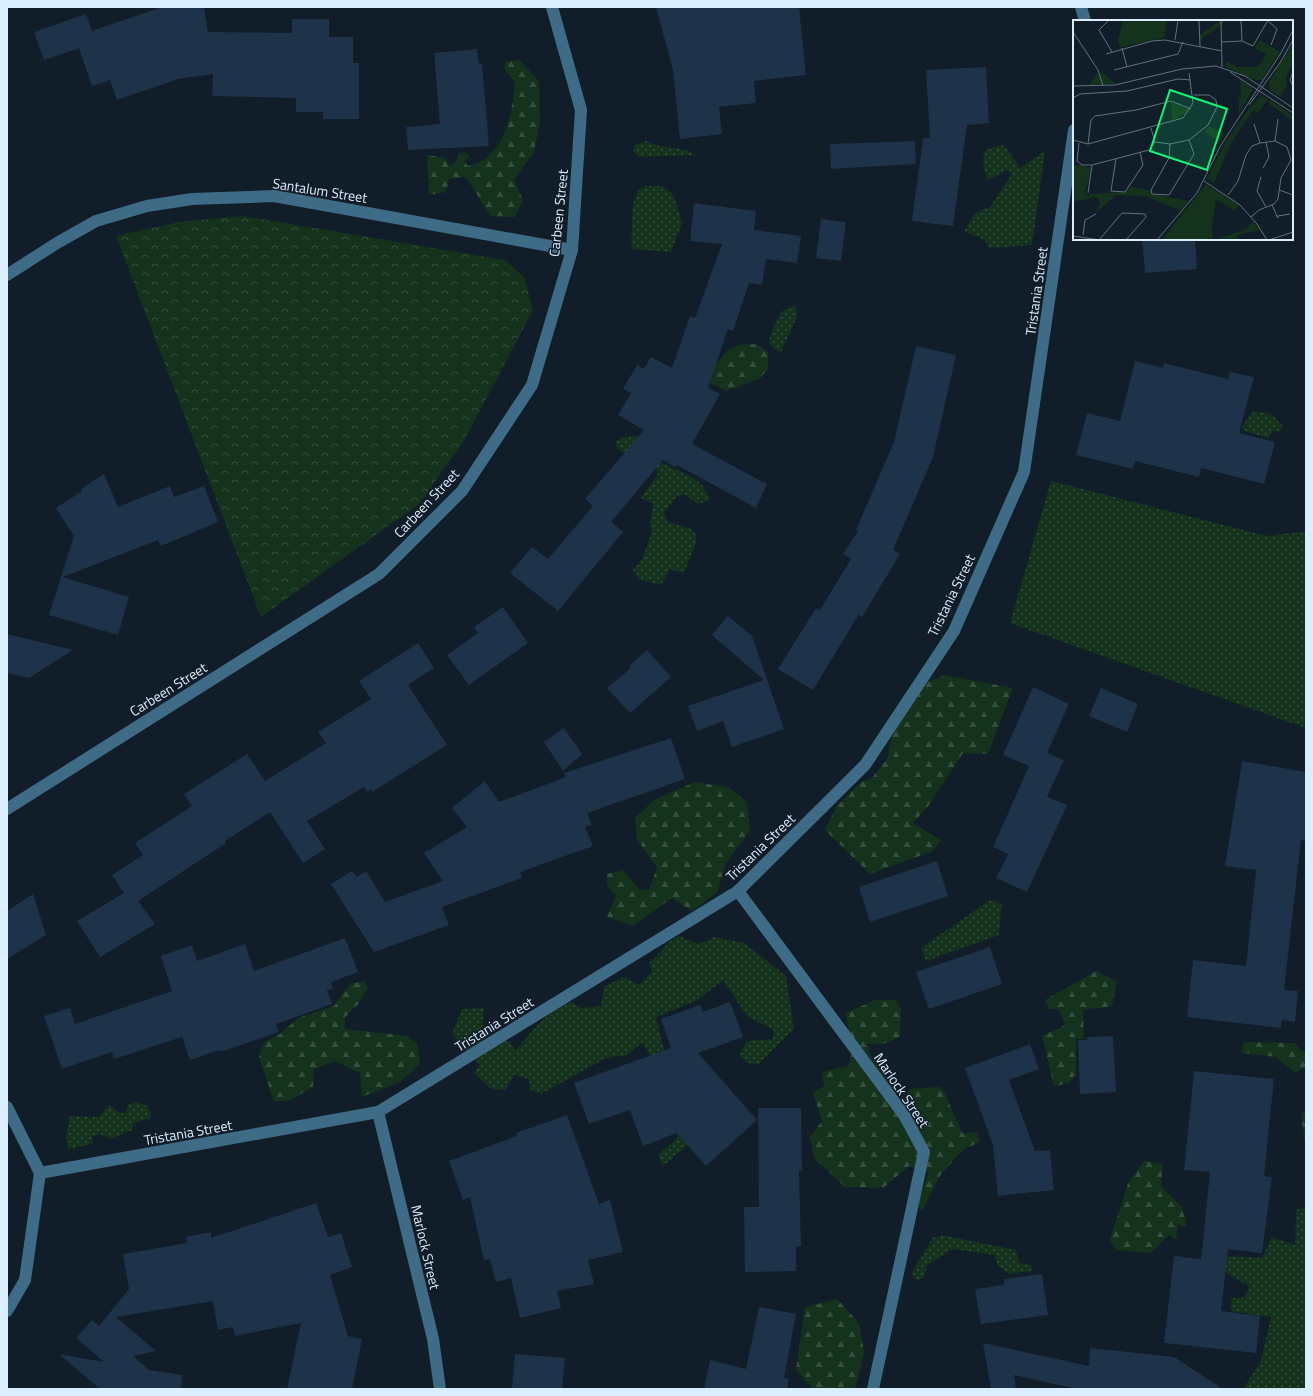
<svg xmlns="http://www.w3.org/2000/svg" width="1313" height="1396" viewBox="0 0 1313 1396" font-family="'Titillium Web',sans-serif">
<defs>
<pattern id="grass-dots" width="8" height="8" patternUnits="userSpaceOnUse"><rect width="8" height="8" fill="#15321d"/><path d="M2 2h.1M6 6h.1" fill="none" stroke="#36503f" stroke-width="1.8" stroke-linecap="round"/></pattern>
<pattern id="forest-firs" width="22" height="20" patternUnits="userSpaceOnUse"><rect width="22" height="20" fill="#15321d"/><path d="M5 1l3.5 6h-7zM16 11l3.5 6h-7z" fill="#36503f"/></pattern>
<pattern id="park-crowns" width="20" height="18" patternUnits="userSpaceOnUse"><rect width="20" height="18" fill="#15321d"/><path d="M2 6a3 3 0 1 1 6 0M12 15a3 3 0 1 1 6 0" fill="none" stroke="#36503f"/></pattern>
</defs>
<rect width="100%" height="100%" fill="#111d29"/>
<g fill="url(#grass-dots)">
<path d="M646,141C661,150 680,145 696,155L639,157L633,151L635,145Z"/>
<path d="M1004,145L1020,168L1045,151L1032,245L990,248L985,240L964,231L975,213L990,207L1012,174L1008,170L988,180C983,168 980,160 987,149Z"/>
<polygon points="645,186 662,186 671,193 676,201 682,223 671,252 633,249 631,246 633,205 638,190"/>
<polygon points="792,306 796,307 797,317 781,352 774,349 769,342 771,333 781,312"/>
<path d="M1253,411C1263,412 1275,413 1279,423L1283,424L1280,431H1273L1268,438L1244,431L1242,427Z"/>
<path d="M636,436L643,441C653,475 700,464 710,500L698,504L684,494L677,496L664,512L668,522L690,528L696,534V543L684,573L670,569L661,585L640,580L633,570L642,560L652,532L650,525L653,504L641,498L658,474L656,468H645L617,448L615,442L624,437Z"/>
<polygon points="1051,481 1267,536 1306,531 1306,728 1010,623"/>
<polygon points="990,900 1002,904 999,935 926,961 921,948"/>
<path d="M679,936L698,944L715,937L744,943L786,976L794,1029L759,1064L747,1063L739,1055L747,1041L773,1039L774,1030L747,1016L723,980L698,1000L656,1017L688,1145L663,1166L658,1156C663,1148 671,1146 676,1139C691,1121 652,1060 643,1042L627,1055L606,1058L541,1094L530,1090L529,1079L514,1075L505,1090L491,1089L474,1073L480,1065L452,1034L462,1009L484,1008L481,1044L495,1036L511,1043L515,1051C532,1032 547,1010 572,1002L582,1008L601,1006L604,987L623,977L640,985L652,971L649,963C664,952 663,943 679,936Z"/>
<polygon points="136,1102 146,1105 151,1113 150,1118 134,1123 132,1130 111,1139 100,1134 92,1136 93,1144 68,1149 66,1136 70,1116 99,1117 109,1105 120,1113 126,1113 128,1105"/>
<polygon points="1306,1206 1306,1389 1243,1389 1261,1361 1271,1317 1231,1311 1231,1298 1244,1298 1250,1287 1220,1269 1222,1256 1262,1258 1272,1237 1295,1245 1296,1210"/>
<polygon points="941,1235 1016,1250 1019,1263 1031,1265 1032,1271 1009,1274 997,1265 995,1255 952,1249 927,1265 924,1277 918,1280 914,1278 912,1272 933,1238"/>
</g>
<g fill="url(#forest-firs)">
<path d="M520,60L539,82L540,122L534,152L514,180L523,200L515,217L490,216L466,177L449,179L446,192L429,195L427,155L446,158L449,166L455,162L460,153H467L470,157L464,161L468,166C473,164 480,163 485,159C509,140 512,110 515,82L505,70V62Z"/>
<path d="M757,344L768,352V369L759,379L726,391L699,377L708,365L718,363C731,344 735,345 757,344Z"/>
<polygon points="945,675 1013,688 988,754 963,753 929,805 913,823 941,840 933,851 870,874 825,830 836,807 861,782 872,778 887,759 892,734 912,688"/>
<polygon points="695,782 728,787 747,802 750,831 726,863 717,893 692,911 672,898 633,926 607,917 616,896 607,885 607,874 623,870 640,890 649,889 657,868 637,839 635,818 654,800"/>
<polygon points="1096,971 1117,981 1112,1006 1083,1010 1084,1039 1076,1039 1076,1074 1069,1083 1054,1086 1042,1036 1065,1025 1059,1009 1049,1009 1045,1000"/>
<polygon points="364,981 368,988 359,1003 345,1017 345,1029 408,1036 417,1043 420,1064 400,1082 362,1097 360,1073 335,1061 314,1069 313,1087 291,1100 274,1102 259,1057 264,1042 280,1034 298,1018 334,1006 350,984"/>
<polygon points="875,1000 896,1000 901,1010 900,1037 883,1044 868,1044 870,1055 897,1092 888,1102 899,1112 910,1089 940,1087 944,1092 963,1134 977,1132 980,1142 964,1149 941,1174 922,1211 917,1205 929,1172 909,1166 883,1188 845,1187 814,1158 810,1137 822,1121 813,1093 824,1086 822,1072 848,1066 855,1041 849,1033 846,1013"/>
<polygon points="1243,1042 1294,1043 1302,1051 1306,1051 1306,1067 1295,1073 1276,1057 1242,1053"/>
<polygon points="1306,1109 1306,1143 1304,1138 1301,1114"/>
<polygon points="1144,1161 1163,1164 1161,1186 1182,1207 1187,1227 1178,1225 1176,1240 1169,1235 1151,1253 1116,1250 1110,1240 1128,1183"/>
<polygon points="837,1299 859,1323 864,1352 855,1389 813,1389 796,1370 805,1307"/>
</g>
<polygon fill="url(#park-crowns)" points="243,216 505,260 524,277 533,310 464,441 418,505 261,617 116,236 179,222"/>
<g fill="#1e3249">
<polygon points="162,7 204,7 208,32 292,33 292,19 329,19 329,37 353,37 353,63 359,63 359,119 323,119 323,112 296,112 296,98 212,96 213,74 178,79 117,100 110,80 92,86 79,48 44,60 34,32 86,14 92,31"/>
<polygon points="656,7 799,7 806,75 754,81 756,103 719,107 722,134 680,139 673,70"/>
<polygon points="477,49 479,64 482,64 489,146 408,150 406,127 440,124 434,53"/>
<polygon points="986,67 989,123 967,125 953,226 912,221 923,138 930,138 926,70"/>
<polygon points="915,141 916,164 831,169 830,144"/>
<polygon points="694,203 756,211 754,230 801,236 797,263 766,259 762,285 749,283 733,331 728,329 708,388 720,394 692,444 767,484 756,508 677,465 675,467 663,460 611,522 623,532 558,611 510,573 532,547 548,559 593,506 585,499 644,430 618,415 631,393 623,389 637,365 644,369 651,357 672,368 690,316 695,318 722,244 690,241"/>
<polygon points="821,219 846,222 841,261 816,258"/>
<polygon points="1142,239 1195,239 1197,269 1145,273"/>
<polygon points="916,346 956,355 933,457 893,550 900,554 862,617 859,614 813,690 778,669 816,608 820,610 851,559 843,554 858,531 856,530 894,442"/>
<polygon points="1135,361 1163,368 1164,363 1228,379 1230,372 1254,377 1239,433 1275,442 1264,484 1201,468 1199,477 1135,461 1133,469 1076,455 1087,413 1120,421"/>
<polygon points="104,474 118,507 170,486 174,497 204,486 218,522 161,546 158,540 63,577 129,597 118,635 49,615 74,536 56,508 82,491 81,489"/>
<polygon points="503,607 528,643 469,685 447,655 478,633 474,627"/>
<polygon points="728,616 752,636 784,729 732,747 723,721 697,731 688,706 764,680 712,635"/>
<polygon points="7,634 73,650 29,678 7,673"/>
<polygon points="418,643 434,668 408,685 447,745 372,792 371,789 367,792 364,787 307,821 325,849 303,863 270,812 225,841 226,843 138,901 155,924 100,957 77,921 124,893 112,875 143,855 135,843 192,806 184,794 247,754 265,781 326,743 318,732 371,699 359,681"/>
<polygon points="647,650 671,677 630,713 607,688 631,668 629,666"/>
<polygon points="1033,687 1069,704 1047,753 1064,760 1047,797 1067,805 1027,892 996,878 1008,854 993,847 1029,766 1003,755"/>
<polygon points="1101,688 1138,704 1127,732 1089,716"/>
<polygon points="564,728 582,754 563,771 544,742"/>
<polygon points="671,738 685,779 587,813 592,825 585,827 593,846 520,872 522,878 442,907 449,925 374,952 331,884 352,871 357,877 366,871 385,902 443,881 424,853 467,827 452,808 485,781 499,802 566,777 564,773"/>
<polygon points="1242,761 1306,772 1306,841 1301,840 1284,990 1298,991 1295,1022 1282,1020 1281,1028 1187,1017 1193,960 1246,966 1256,870 1225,866"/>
<polygon points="937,861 948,896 870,922 859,887"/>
<polygon points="33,894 46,935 7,959 7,911"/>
<polygon points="345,938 358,972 331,982 333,989 327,990 332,1004 276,1024 279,1032 220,1052 219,1050 190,1060 182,1037 114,1059 112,1052 62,1069 44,1016 70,1008 75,1024 172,991 161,956 192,945 197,961 245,944 254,971"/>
<polygon points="990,947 1002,984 929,1009 916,972"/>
<polygon points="730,1002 743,1037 698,1053 757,1120 706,1166 677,1133 643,1146 630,1110 589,1124 574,1083 671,1048 661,1019 700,1005 703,1012"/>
<polygon points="1113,1036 1116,1092 1080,1094 1078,1040 1087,1040 1087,1037"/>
<polygon points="1030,1044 1039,1069 1009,1080 1035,1151 1050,1150 1054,1190 998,1196 993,1145 965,1068"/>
<polygon points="1194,1071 1274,1079 1264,1176 1272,1177 1262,1253 1228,1249 1221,1311 1260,1316 1256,1353 1164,1343 1174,1256 1201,1259 1210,1172 1184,1170"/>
<polygon points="758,1108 801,1108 802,1171 799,1171 801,1246 796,1247 796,1271 745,1272 744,1207 759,1207"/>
<polygon points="567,1115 599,1204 610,1200 623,1252 588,1260 594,1284 557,1291 561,1308 520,1318 511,1278 496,1282 490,1259 484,1260 470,1197 463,1200 449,1161 517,1136 516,1133"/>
<polygon points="316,1203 328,1237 341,1233 352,1267 330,1275 348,1336 362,1339 352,1389 287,1389 301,1323 235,1336 233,1327 218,1330 213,1301 116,1317 156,1351 133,1356 149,1370 182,1375 181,1389 100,1389 59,1354 104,1362 76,1338 92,1320 99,1326 129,1289 123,1254 187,1243 186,1237 211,1232 211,1238"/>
<polygon points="1042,1274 1048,1315 981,1324 975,1289 1004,1285 1004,1279"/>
<polygon points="759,1307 796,1314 784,1378 789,1379 787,1389 704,1389 710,1360 746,1369"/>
<polygon points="983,1343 1089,1366 1090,1348 1174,1357 1223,1389 1077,1389 1014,1375 1016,1389 991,1389"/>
<polygon points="515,1354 565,1358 562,1389 512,1389"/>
</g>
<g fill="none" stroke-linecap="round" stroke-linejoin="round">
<g stroke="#3e6b85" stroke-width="12">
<polyline points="1081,7 1085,21"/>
<polyline points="7,275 57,243 96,221 147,206 192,199 274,196 572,250"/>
<polyline points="7,809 379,574 462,491 532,385 572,250 581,110 552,7"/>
<polyline points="738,891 904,1115 924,1152 873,1389"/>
<polyline points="7,1107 40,1173 25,1280 7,1311"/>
<polyline points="378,1112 433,1339 440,1389"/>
<polyline points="40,1173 378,1112 738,891 865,765 954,631 1024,472 1074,130"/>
</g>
</g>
<g text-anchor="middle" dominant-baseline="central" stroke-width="3" stroke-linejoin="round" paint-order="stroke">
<g font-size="14" fill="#daeefe" stroke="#111d29">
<text transform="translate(320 190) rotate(9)">Santalum Street</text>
<text transform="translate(558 213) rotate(-84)">Carbeen Street</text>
<text transform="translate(1036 291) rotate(-82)">Tristania Street</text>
<text transform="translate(426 503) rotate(-47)">Carbeen Street</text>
<text transform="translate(951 595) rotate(-64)">Tristania Street</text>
<text transform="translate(168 689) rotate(-32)">Carbeen Street</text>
<text transform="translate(760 847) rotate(-44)">Tristania Street</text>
<text transform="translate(494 1024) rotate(-32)">Tristania Street</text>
<text transform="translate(902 1090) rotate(56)">Marlock Street</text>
<text transform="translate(188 1132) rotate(-10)">Tristania Street</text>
<text transform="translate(426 1247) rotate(77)">Marlock Street</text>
</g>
</g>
<g transform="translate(1073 20)">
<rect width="220" height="220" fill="#111d29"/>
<path d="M136,106L151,113L146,122L132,112Z" fill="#15321d"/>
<path d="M50,0H94L91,18L47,27L45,20ZM148,0H155L127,20V15ZM187,20L207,32L189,60H182L153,47V41L165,47H185L193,34L182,28ZM220,23V43L213,58L214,66L207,77L197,70L196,63ZM30,53L43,64L16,65L24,54ZM167,59L177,66L179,70L166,94V79L161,77H168ZM188,76L195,79L185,93L180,90L158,123L141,163L134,158L152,123L174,91ZM198,80L220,96V101L196,84ZM98,82L115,89L116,91L99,101ZM5,145L18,148L12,173L16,177V174L52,172L58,167L77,170L79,174L116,181L107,190L72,176L43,175L23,193L27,182L23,177L0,182V147ZM133,164L166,185L161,191L143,179L139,206L140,220H89ZM180,201L187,210L164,215L165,220H141L174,209Z" fill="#15321d"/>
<path fill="none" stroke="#61717e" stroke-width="1" d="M36,0L26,10L39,32M126,0L127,26M148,0L149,47M168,0L169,21M195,1L204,9L198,25M0,12L25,50L30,66M102,20L105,0M149,22L169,21L180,26L195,0M49,28L54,47M33,34L79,21L92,20L149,31M41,50L105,34L110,22M157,52L220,93M220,52L217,60L220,66M0,66L42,65L109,49L143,46L172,56L220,88M0,78L7,74L54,71L105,59L118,60M176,85L207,43L220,20M181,104L187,123M0,120L15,124L110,98L120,83L116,53M202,121L205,99M82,122L97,124L116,120L135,105L144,87L143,80L136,75H121M6,123L4,141L9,145H19L76,130L82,122L78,108M15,124L18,100L22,96L63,90L98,81L118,89M97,124L96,138L78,170L79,174L96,175L121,134L116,120M43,138L38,171L52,172L70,145L67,132M190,148L196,137L193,122M188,157L184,171L193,187M131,161L167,185L184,204L194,220M206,170L220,175M15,173L19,145M155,175L165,161L173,135L179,126L187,123L202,121L214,127L218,140L208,158L205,179L201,184L186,190L178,197M199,185L205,198L203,195M205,196L217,194M10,215L12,200L23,194M0,216L27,220M27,219L49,193L72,194L73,197L53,220M84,220L124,173L148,125L208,33L220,10M196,220L220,212"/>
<path fill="#0ef673" fill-opacity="0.15" stroke="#0ef673" stroke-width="2" d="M97,70L154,89L134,150L77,131Z"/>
<rect width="220" height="220" fill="none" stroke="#daeefe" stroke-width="2"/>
</g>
<rect width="1313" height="1396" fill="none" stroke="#daeefe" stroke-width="16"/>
</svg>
